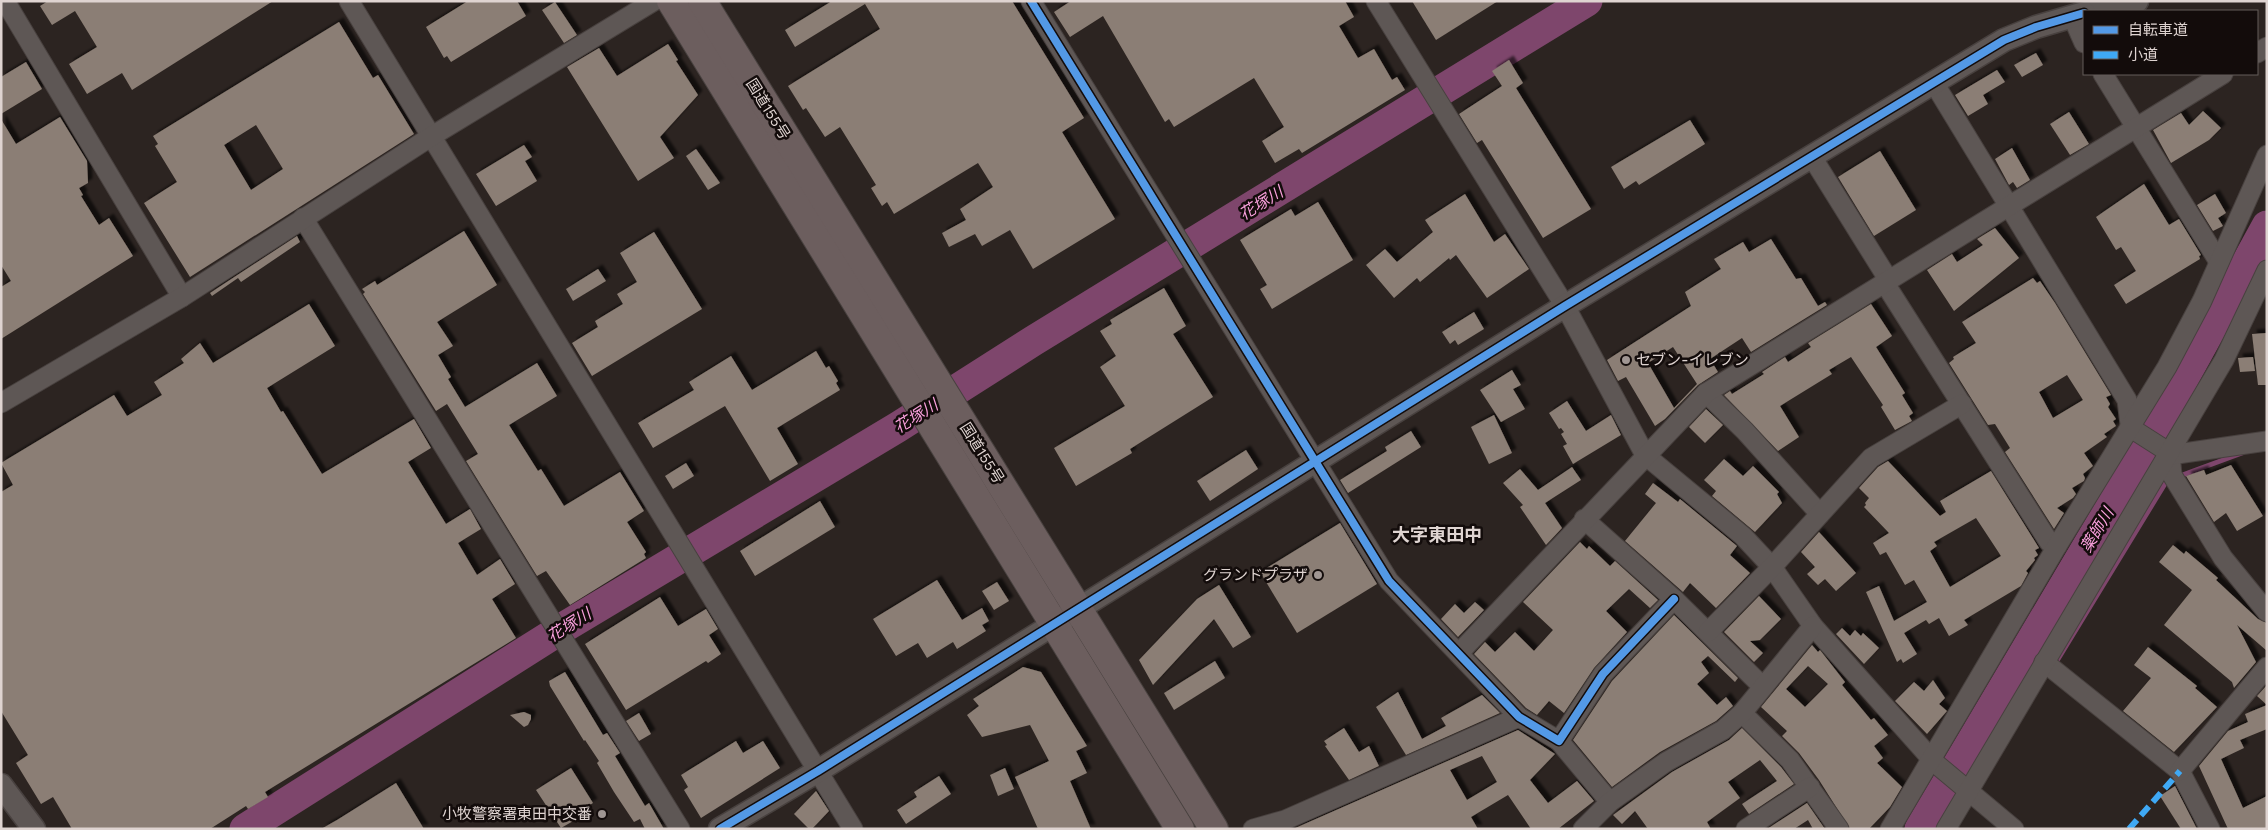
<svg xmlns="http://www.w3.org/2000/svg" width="2268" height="830" viewBox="0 0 2268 830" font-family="'Work Sans','Noto Sans JP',sans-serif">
<defs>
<filter id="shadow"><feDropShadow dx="4.5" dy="-4.5" stdDeviation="1" flood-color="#0009"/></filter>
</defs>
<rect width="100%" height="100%" fill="#2c2421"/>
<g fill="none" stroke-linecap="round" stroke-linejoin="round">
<g stroke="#7e466c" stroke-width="5">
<polyline points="2177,477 2242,453"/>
<polyline points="2055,664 2166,482"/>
</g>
<g stroke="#7e466c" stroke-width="31">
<polyline points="245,829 566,626 898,427 1033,341 1587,1"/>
<polyline points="1920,829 2137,463 2267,226"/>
</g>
</g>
<g fill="#8b7e74" fill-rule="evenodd" filter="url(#shadow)">
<polygon points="48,1 273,1 132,90 122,73 87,94 69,64 97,47 75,11 52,25 40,6"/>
<polygon points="468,1 517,1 526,16 451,62 447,56 444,58 426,27"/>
<polygon points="832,1 1012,1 1084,118 1062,132 1115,219 1033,269 1010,230 982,246 975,234 949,247 942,233 966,220 960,209 993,187 978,163 894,214 887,202 882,206 871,188 876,185 840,127 825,137 806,108 803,110 788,86 880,29 865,4 795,47 785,30"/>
<polygon points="1071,1 1345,1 1354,17 1339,26 1358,58 1374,49 1392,80 1397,77 1405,90 1302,153 1299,149 1275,163 1262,141 1284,127 1254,78 1174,127 1169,119 1165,122 1103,16 1070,37 1054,12"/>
<polygon points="1412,1 1498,1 1436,40"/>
<polygon points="555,2 577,35 564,43 542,10"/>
<path d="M339,22L373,78L378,75L414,134L190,277L144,203L177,182L155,146L158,144L153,136ZM256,125L283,169L251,190L224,145Z"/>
<polygon points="668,44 678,60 676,61 698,95 660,137 674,158 638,181 567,67 599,48 617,76"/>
<polygon points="2036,53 2043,65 2022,77 2014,65"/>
<polygon points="1509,60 1523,83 1516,88 1591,209 1543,238 1482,140 1477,143 1459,114 1502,86 1492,71"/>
<polygon points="26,62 42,89 1,114 1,77"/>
<polygon points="1997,70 2005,82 1983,95 1988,104 1968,116 1955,95"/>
<polygon points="2203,111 2221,128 2209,140 2171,163 2153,130 2181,113 2189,125"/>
<polygon points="2069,112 2089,144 2070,155 2050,124"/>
<polygon points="60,117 87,161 88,183 79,188 83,195 81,196 99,225 109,218 133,256 1,339 1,287 11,281 1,265 1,119 16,144"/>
<polygon points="1690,120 1705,144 1639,185 1636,181 1624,189 1611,167"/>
<polygon points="524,145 532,157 525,161 537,181 496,206 476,174"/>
<polygon points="2012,148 2030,180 2017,188 2013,182 2009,185 1995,159"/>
<polygon points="696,149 720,183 708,190 686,156"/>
<polygon points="1880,151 1916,210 1874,236 1838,177"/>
<polygon points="2144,184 2169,225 2179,219 2201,255 2199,256 2200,259 2126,304 2114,285 2136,271 2121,247 2116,250 2096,217"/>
<polygon points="1465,194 1494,242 1505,234 1529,269 1487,298 1456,255 1450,260 1449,258 1420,282 1417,278 1394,298 1366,265 1385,249 1397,262 1433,232 1425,220"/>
<polygon points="2215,194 2226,213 2218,218 2223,226 2213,231 2197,205"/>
<polygon points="1318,202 1353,260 1272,309 1260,289 1267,285 1240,240 1291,209 1295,216"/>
<polygon points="1995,228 2019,258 1954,311 1927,270 1952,254 1957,262 1983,245 1977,239"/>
<polygon points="464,231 497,285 437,322 453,346 438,355 451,377 448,379 465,407 537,363 557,396 509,425 538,471 541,469 564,506 620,472 644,511 627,522 646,552 644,554 646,558 570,605 546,571 537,576 466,461 478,454 447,404 436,411 363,294 365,292 362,289 375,281 377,285"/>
<polygon points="654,232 702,309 592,376 572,343 598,327 595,321 623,304 617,294 637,282 620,253"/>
<polygon points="297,236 300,242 241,282 238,278 212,296 210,293"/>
<path d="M1771,239L1796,279L1801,278L1818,306L1825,302L1827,305L1751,352L1742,338L1710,359L1718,372L1698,385L1665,419L1655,426L1626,377L1618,381L1607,360L1691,306L1685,292L1721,269L1714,259L1743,242L1749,252ZM1673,347L1697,384L1674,408L1648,363Z"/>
<polygon points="598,269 606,281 573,301 566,289"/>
<path d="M2033,278L2037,283L2040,281L2055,303L2111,395L2106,397L2110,404L2108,407L2116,419L2113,421L2116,426L2104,434L2107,437L2084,453L2093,466L2083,474L2085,478L2084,481L2072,488L2076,494L2073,498L2057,508L2064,513L2054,529L2005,452L2010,448L1995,424L1988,425L1949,363L1954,359L1953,357L1976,343L1962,322ZM2067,375L2083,400L2053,418L2039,392Z"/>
<polygon points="1164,288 1186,326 1173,334 1213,397 1130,449 1132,453 1076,486 1054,448 1125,406 1100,367 1116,356 1100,331 1112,324 1110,320"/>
<polygon points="309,304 335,346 267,388 281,412 283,411 322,474 414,419 431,448 408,462 446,524 470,509 481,529 458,543 477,575 500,559 515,584 492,599 516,638 265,792 268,797 248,809 246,806 210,829 72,829 53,797 41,804 16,763 28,755 1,711 1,492 13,485 1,463 114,395 127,416 162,395 154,382 184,363 181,359 200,343 213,363"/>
<polygon points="1871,304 1892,336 1876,347 1905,393 1902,395 1913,413 1909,416 1912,421 1895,430 1881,407 1883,405 1851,357 1829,370 1832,374 1780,406 1799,437 1778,451 1724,395 1730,391 1732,394 1764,374 1762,372 1785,357 1788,362 1811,347 1808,343"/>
<polygon points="1474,312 1484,329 1458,345 1455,340 1450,344 1442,332"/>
<polygon points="2267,333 2267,385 2258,385 2252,334"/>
<polygon points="816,351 826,368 829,366 838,381 836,383 840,390 777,428 798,464 770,481 725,406 653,448 638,423 694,390 689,382 731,356 752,390"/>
<polygon points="2253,357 2255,371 2240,372 2238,358"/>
<polygon points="1512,370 1521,385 1513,389 1525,409 1501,422 1480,390"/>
<polygon points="1567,401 1586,431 1611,415 1621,435 1573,464 1563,446 1567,444 1561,434 1564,432 1561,428 1559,429 1549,413"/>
<polygon points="1706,409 1723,425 1705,443 1689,427"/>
<polygon points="1494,415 1512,453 1489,464 1471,427"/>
<polygon points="1411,431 1421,447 1348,493 1340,480 1387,451 1385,447"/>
<polygon points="1246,450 1258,469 1210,501 1197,481"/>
<polygon points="1724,459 1743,476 1753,466 1779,492 1777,494 1782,503 1755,532 1712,496 1716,491 1704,480"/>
<path d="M1888,461L1940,516L1946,512L1940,501L1991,471L2039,548L2035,550L2038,555L2034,558L2035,560L2026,571L2028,573L2021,586L1964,620L1968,625L1949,636L1939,618L1929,624L1926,620L1904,633L1917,654L1903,663L1901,659L1897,662L1866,592L1879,586L1894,621L1927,602L1914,580L1905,585L1886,552L1880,555L1873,543L1889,533L1864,507L1866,505L1865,503L1869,498L1859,488L1878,467ZM1976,518L2001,556L1950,587L1930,551L1937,546L1934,542Z"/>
<polygon points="686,463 694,476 673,489 665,476"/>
<polygon points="2231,465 2263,516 2237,531 2226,513 2214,522 2186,476 2204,470 2206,475"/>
<polygon points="1572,467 1581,480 1545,503 1562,528 1546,545 1520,507 1523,505 1503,483 1520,469 1538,490"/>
<polygon points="1653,483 1678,502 1680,499 1737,546 1730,555 1750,573 1716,608 1690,583 1683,592 1625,541 1656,503 1645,494"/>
<polygon points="820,501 835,527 755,576 740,551"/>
<polygon points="1340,523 1377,584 1297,633 1260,572"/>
<polygon points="1819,532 1856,573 1836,591 1825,579 1818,585 1807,574 1815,567 1801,552"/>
<polygon points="1580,542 1587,549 1589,546 1610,566 1615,561 1658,600 1650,608 1629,589 1606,611 1627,632 1594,668 1564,713 1549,701 1537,715 1526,708 1474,654 1485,642 1495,652 1515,632 1534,651 1553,630 1523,602"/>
<polygon points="2173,545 2184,554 2186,551 2211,572 2218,578 2216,580 2258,619 2267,623 2267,651 2237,625 2256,662 2234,688 2232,682 2164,625 2192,590 2159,562"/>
<polygon points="937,580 962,620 982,608 989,621 982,625 986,631 957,649 953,642 927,658 918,643 896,656 873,619"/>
<polygon points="997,582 1009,601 994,610 982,591"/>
<polygon points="1219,585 1251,637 1233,648 1214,619 1153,685 1139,660 1197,599"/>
<polygon points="1759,596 1781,619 1760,640 1750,641 1763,653 1754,662 1724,632"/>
<polygon points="660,597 678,626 706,609 718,629 709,635 721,654 708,663 706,661 626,710 585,644"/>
<polygon points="1475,602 1484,610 1458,637 1441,619 1455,604 1464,613"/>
<polygon points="1674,615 1738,678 1735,682 1708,656 1701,662 1709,673 1697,684 1717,705 1726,697 1733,706 1716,721 1660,752 1612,787 1573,740 1612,681"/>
<polygon points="1842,628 1850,636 1855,630 1861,636 1863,633 1879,648 1864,664 1836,634"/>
<path d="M1812,645L1818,652L1820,650L1845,682L1842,685L1871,720L1874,718L1888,735L1874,746L1883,758L1877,763L1902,787L1890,807L1869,829H1850L1819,780L1799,753L1782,736L1787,731L1761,707ZM1808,666L1828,684L1805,707L1786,689Z"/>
<polygon points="2148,647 2197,686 2195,688 2217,707 2174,752 2123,711 2151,678 2134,665"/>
<polygon points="1215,661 1225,678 1174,710 1164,693"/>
<polygon points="1023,667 1041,672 1087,746 1076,751 1087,773 1070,781 1091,829 1038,829 1015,777 1049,761 1030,725 982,737 967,715 979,706 973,699"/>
<polygon points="565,672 603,735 607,733 620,753 615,756 645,806 649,803 664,829 645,829 640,819 634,822 614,792 597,763 599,761 585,740 584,741 550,686 549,681"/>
<polygon points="1933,680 1945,698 1939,704 1947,711 1927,734 1895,701 1914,682 1924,691"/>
<polygon points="2267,685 2267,705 2257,696"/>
<polygon points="1398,692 1422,739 1446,726 1441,718 1482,695 1500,713 1406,755 1376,707"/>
<polygon points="2267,705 2267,729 2240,740 2244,748 2221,759 2243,808 2267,796 2267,829 2228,829 2199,766 2228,731 2248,722 2245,714"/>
<polygon points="524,712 531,715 531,719 528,725 524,727 510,715"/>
<polygon points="639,713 651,734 639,741 626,721"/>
<polygon points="1344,728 1359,752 1369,746 1379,766 1349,780 1325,746 1327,745 1324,741"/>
<polygon points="1742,728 1781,767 1794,784 1749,814 1742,804 1777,781 1760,760 1728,782 1740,798 1707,822 1711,829 1648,829 1635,811 1622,824 1613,815 1672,772 1729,740"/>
<path d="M1518,730L1555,754L1530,780L1548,803L1577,781L1594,801L1558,829H1531L1508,795L1471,817L1478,829H1293ZM1482,756L1497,782L1467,800L1450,770Z"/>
<polygon points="736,741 743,753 763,741 780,768 701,818 684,790 688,787 681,775"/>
<polygon points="571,768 593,803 572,816 575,820 561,828 536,790"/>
<polygon points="1005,768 1014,789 998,796 990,775"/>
<polygon points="939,776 951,794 906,824 897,810 917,797 914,792"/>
<polygon points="396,783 424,829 321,829 337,820"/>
<polygon points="2175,786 2197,829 2181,829 2160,796"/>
<polygon points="816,791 829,811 812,829 809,829 794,814"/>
<polygon points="1807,803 1825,829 1813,829 1808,820 1794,829 1767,829"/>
</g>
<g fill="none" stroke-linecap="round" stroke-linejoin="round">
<g stroke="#48413f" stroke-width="21">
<g id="minor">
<polyline points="5,1 182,297"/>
<polyline points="349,1 853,829"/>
<polyline points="1031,1 1389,581 1519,717 1559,741 1603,674 1674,599"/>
<polyline points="1376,1 1565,306 1645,455 1743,536 1772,567 1813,626 1935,763 2014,829"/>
<polyline points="2072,16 2084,43"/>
<polyline points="2257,53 2267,47"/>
<polyline points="2103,74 2219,262"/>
<polyline points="1934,83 2127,400 2130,424 2134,430 2170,453 2172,475 2223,558 2267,612"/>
<polyline points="1812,157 1888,279"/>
<polyline points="303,218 680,829"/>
<polyline points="1884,282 2049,542 2057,546"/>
<polyline points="1706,393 1745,431 1820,514"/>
<polyline points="1,403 182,297 432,136 654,1"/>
<polyline points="2170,455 2267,441"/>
<polyline points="1584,519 1674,599 1763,687"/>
<polyline points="1708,632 1772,567 1871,458 1962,404"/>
<polyline points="1459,653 1706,393 2223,74"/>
<polyline points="2044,662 2180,771 2210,829"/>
<polyline points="1742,713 1790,760 1839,829"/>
<polyline points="1559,741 1610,802"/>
<polyline points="2180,771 2267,667"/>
<polyline points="1253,829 1285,820 1519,717"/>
<polyline points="1583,829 1610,802 1666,762 1723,730 1742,713 1813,626"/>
<polyline points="1746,829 1810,787"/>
<polyline points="1890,829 2057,546 2167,367 2202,301 2267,155"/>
<polyline points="1946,829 2224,360 2267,270"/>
</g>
</g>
<g stroke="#48413f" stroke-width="25">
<g id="tertiary">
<polyline points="2091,11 2137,1"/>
<polyline points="1,785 34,829"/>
<polyline points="720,829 818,771 1565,306 2004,40 2036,27 2084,13"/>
</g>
</g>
<g stroke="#48413f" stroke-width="30">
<g id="trunk">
<polyline points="671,1 1180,829"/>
<polyline points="702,1 1214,829"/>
</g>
</g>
<use href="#minor" stroke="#5e5755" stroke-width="19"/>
<use href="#tertiary" stroke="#5e5755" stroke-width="22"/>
<use href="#trunk" stroke="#6c5e5e" stroke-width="28"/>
<polyline stroke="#3fa9f5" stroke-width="6" stroke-dasharray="12 6" stroke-linecap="butt" points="2129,829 2180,771"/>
<g stroke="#130c0b" stroke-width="11">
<g id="cycleway">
<polyline points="1031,1 1389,581 1519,717 1559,741 1603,674 1674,599"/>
<polyline points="720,829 818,771 1565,306 2004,40 2036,27 2084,13"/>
</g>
</g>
<use href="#cycleway" stroke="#5399e6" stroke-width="8"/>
</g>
<g fill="#a09693" stroke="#130c0b" stroke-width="2">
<circle cx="1626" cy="360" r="5"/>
<circle cx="1318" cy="575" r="5"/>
<circle cx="602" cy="814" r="5"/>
</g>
<g text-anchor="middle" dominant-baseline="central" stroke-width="5" stroke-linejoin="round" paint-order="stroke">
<g font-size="15" fill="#dfd4d1" stroke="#130c0b">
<text transform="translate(768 109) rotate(58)">国道155号</text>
<text transform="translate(982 453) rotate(58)">国道155号</text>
</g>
<g font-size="15" fill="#dfd4d1" stroke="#130c0b" text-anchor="end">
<text x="1636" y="360" text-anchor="start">セブン-イレブン</text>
<text x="1308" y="575">グランドプラザ</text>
<text x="592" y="814">小牧警察署東田中交番</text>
</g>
<g font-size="16" font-style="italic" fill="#faa0dd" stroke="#130c0b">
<text transform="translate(1261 203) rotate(-32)">花塚川</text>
<text transform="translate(916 416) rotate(-32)">花塚川</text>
<text transform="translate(2097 530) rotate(-59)">薬師川</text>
<text transform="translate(569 625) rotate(-32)">花塚川</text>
</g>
<g font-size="18" font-weight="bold" fill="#dfd4d1" stroke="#130c0b">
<text x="1437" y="534">大字東田中</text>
</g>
</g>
<rect width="2268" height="830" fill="none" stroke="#dfd4d1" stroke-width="5"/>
<rect x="2083" y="10" width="175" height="65" fill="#130c0b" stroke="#655c5a"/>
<rect x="2093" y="26" width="25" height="8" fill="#5399e6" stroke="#655c5a"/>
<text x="2128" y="35" font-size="15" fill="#dfd4d1">自転車道</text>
<rect x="2093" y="51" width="25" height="8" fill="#3fa9f5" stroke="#655c5a"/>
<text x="2128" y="60" font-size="15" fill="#dfd4d1">小道</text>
</svg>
